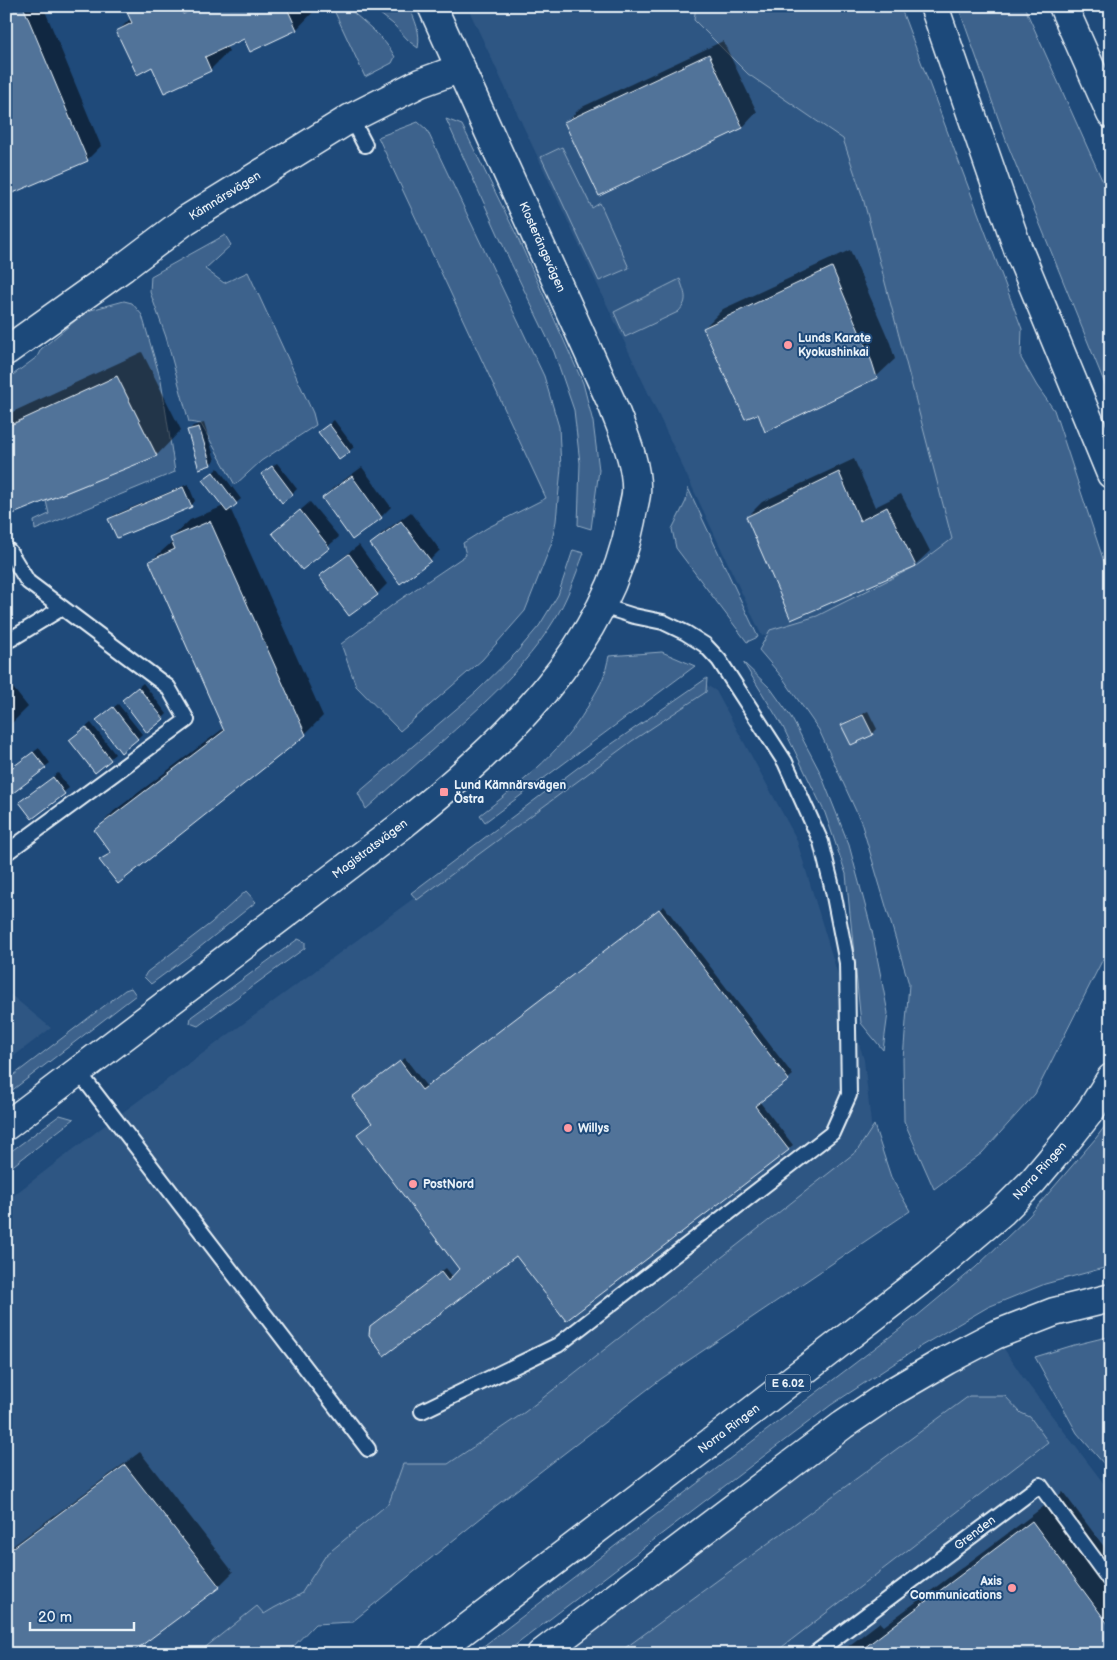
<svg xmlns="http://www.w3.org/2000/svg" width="1117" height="1660" viewBox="0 0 1117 1660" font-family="'Balsamiq Sans',sans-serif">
<rect width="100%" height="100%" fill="#1f4a7a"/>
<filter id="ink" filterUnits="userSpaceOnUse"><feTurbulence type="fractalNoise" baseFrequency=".02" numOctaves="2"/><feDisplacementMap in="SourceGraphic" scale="10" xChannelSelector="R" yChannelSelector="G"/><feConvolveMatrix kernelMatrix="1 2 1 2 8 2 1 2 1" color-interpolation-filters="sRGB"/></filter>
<g filter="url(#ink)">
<g fill="#2e5683">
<polygon points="467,6 823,6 966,563 762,636"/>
<polygon points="705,684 716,691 796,838 864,1060 876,1169 261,1654 6,1654 6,1201 100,1129"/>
<polygon points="6,991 51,1028 6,1062"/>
<polygon points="995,1335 1024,1379 1111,1493 1111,1654 541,1654"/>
</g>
<g fill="#3c628c" stroke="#92aac2">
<path d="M332,6H346C363,22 384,36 395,57L392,63L365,77Z"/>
<path d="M370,6H409C415,21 421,32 418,48L410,42L393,24Z"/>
<polygon points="696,6 900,6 1022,329 1021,358 1037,386 1054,410 1111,583 1111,943 1035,1094 982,1153 934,1189 904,1121 903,1059 909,984 861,822 819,730 782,677 759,650 770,630 817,616 916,566 952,539 863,198 843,139 748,74 694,20"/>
<polygon points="958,6 1024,6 1111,200 1111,399 1007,143"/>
<polygon points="446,119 462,125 516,234 583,383 593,422 599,470 591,529 578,525 580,463 574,410 554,352 511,263"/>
<polygon points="418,122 427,130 544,376 559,427 561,468 556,521 551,545 525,611 482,660 400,731 356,686 341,644 395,603 466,555 463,543 487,528 546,498 378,137"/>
<polygon points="562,147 592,208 600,203 629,268 599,281 541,157"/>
<polygon points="225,235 231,245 205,269 224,283 248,272 313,413 316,425 261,461 235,485 201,424 189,422 166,337 150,292 151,276"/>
<path d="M680,279C684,293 690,300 678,312L625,337L614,312Z"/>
<polygon points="124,301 132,303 142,315 161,381 175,472 35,530 34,521 49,514 46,501 157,455 117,376 6,427 6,380 37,357 41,349 87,311"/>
<polygon points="688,488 758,637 747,642 676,548 672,529 686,501"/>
<path d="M573,550L584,553C575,576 567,601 553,622C526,666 487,701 448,736C421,760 393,785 366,809L358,793L476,692L516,653L539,626L558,595Z"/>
<path d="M662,652L695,666L485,822L480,815C523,782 566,748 592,699C596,692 600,686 603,678C606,671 607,663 609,656Z"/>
<polygon points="743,662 771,689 791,717 820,772 849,845 872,931 888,1013 883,1050 861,1023 846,874 825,813 783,727"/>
<polygon points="707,678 706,692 632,741 417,900 411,893 580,766"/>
<polygon points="246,891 256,902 189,956 151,984 144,977 147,972 211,923"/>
<polygon points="298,939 305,942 305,948 198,1026 190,1023 191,1017"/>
<polygon points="131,988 136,995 6,1095 6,1081 125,990"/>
<polygon points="60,1115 74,1119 6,1171 6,1155"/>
<polygon points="1111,1118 1111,1266 1045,1284 988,1307 921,1346 831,1405 504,1654 473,1654 917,1316 976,1267 1029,1216 1096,1138"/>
<polygon points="874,1125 891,1177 910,1211 661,1379 497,1505 352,1622 315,1624 286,1654 197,1654 257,1606 264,1614 274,1608 301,1594 326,1555 389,1503 403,1464 448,1464 525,1412 857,1151"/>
<polygon points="1111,1336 1111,1472 1077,1433 1035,1357 1074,1345"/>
<polygon points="969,1396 1005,1396 1021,1413 1030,1417 1048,1442 773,1654 617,1654"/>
</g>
<g fill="#0007">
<polygon points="6,6 43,6 101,146 87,160"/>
<polygon points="125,6 313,6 315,10 297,29 250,50 244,37 226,46 229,51 211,69 165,91 153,65 118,31 131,18"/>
<polygon points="723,41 757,112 743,127 600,194 566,123 580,108"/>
<polygon points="6,196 12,203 6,208"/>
<polygon points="850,250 890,343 895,359 876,377 704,328 723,309"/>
<polygon points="142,352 181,430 157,455 14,513 6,494 6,415"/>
<polygon points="334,420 354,447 349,451 324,428"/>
<polygon points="204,423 215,460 210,464 188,431 193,426"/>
<polygon points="854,459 875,507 901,494 930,551 915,565 747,517 762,502"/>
<polygon points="277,463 297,489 292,494 267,470"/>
<polygon points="362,467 391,507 381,517 352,538 323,498 333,488"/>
<polygon points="218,468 241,499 230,508 323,716 305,734 101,860 111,851 96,830 114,811 224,728 151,561 173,541 171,538 190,520 224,506 204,480"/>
<polygon points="188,484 195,501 191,506 110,520 114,515"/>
<polygon points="310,502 339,537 302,568 274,533"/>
<polygon points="411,512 440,550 430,560 372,544 381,534"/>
<polygon points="359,545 387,584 377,594 349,614 321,576 331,567"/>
<polygon points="6,679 28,707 6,729"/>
<polygon points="143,683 167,714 163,718 123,700"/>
<polygon points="118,704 142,734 137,739 98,720"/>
<polygon points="868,711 877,729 872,734 843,725 848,721"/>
<polygon points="91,723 115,754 95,771 76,735"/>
<polygon points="39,748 50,763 13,791 6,772"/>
<polygon points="58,773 69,788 32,817 25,798"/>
<polygon points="664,906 793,1075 759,1101 793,1145 788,1149 516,1254 376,1321 446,1268 453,1277 460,1269 359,1134 373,1122 359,1093 405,1058 427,1087"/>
<polygon points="140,1452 233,1572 219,1586 6,1654 6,1551"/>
<polygon points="1063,1492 1111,1556 1111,1654 838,1654 880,1622 884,1626"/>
</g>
<g fill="#517399" stroke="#e8f1f8">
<polygon points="6,6 23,6 88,161 13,193 6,177"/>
<polygon points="124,6 179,6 183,14 200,6 286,6 297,30 250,52 244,39 205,57 211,71 164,93 152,67 137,75 116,31 132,23"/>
<polygon points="709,54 743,128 599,196 564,122"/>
<polygon points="832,267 872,362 877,378 765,432 758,414 745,419 703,328"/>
<polygon points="117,376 157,456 13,514 6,497 6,427"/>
<polygon points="329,424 350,452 339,460 318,432"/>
<polygon points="199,427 211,465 199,469 187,430"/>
<polygon points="272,466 293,494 282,503 261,474"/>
<polygon points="213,472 237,504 227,512 202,480"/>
<polygon points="839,472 860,521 887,507 916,566 791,620 746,517"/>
<polygon points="352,476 382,518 352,540 322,498"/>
<polygon points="183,487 192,507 117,538 108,519"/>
<polygon points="300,510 330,548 302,570 272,533"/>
<polygon points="210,521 306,735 118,884 99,860 111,853 94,830 224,731 149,561 175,549 170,538"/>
<polygon points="401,521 431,561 400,584 370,544"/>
<polygon points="349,554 378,595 349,616 319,576"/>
<polygon points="138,687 164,719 147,733 122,700"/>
<polygon points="113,707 138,739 121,753 96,720"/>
<polygon points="863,715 873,735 851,745 841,725"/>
<polygon points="86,727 111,760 95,773 69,740"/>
<polygon points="33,752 46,768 13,793 6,784 6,772"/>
<polygon points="53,777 65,794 32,819 19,802"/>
<polygon points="659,909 789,1080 755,1106 789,1150 566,1321 516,1256 384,1356 369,1335 370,1326 441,1272 448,1281 459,1269 357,1134 372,1123 352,1097 400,1061 422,1090"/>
<polygon points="125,1465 220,1587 130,1654 6,1654 6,1553"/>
<polygon points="1032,1521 1111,1628 1111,1654 983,1654 981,1652 980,1654 856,1654"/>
</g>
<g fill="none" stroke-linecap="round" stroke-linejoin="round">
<g stroke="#e8f1f8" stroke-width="18">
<g id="service">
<polyline points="351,118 365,145"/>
<polyline points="6,551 9,551 28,582 168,687 187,720 6,853"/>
<polyline points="6,636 11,639 62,608"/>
<polyline points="78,1071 368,1449"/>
<polyline points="422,1411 558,1345 832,1133 849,1095 847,963 833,891 821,842 785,762 719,660 705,645 686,633 663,622 634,616 602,606"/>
<polyline points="814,1654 1040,1485 1111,1582"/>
</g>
</g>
<g stroke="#e8f1f8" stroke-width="31">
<polyline id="minor" points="6,351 124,267 186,220 351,118 420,83 461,68"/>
</g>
<g stroke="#e8f1f8" stroke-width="31">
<path id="tertiary" d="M6,1126L401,826C499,747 607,649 631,520C632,511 635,502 636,494C638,464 623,433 613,406L432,6"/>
</g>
<g stroke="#e8f1f8" stroke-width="31">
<g id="primary">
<polyline points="433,1654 748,1414 929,1274 1002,1212 1033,1181 1065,1143 1091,1110 1111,1078"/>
<polyline points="541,1654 786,1468 843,1425 892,1392 947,1360 995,1335 1054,1312 1111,1298"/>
</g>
</g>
<g stroke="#e8f1f8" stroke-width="31">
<g id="motorway">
<polyline points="934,6 1018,249 1111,474"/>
<polyline points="1063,6 1111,114"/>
</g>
</g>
<use href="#service" stroke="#1f4a7a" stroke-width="14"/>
<use href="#minor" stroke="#1f4a7a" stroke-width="28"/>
<use href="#tertiary" stroke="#1f4a7a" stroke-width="28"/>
<use href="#primary" stroke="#1f4a7a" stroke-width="28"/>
<use href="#motorway" stroke="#1f4a7a" stroke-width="28"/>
</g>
</g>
<g fill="#ff9aa2" stroke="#1f4a7a" stroke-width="2">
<circle cx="788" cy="345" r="5"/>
<rect x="439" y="787" width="10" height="10" rx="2.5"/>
<circle cx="568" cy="1128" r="5"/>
<circle cx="413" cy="1184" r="5"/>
<circle cx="1012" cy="1588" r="5"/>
</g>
<g text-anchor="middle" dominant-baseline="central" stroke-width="4" stroke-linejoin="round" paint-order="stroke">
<rect fill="#1f4a7a" stroke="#acbfd2" stroke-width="1" x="765.5" y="1374.5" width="45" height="17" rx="4"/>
<g font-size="11" font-weight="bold" fill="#e8f1f8">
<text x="788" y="1383">E 6.02</text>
</g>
<g font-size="12" fill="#e8f1f8" stroke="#1f4a7a">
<text transform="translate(225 196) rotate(-32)">Kämnärsvägen</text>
<text transform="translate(542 247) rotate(66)">Klosterängsvägen</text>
<text transform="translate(370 849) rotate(-37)">Magistratsvägen</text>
<text transform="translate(1040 1171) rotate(-48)">Norra Ringen</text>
<text transform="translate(729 1429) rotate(-37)">Norra Ringen</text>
<text transform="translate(975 1533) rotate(-37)">Grenden</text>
</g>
<g font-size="12" font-weight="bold" fill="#e8f1f8" stroke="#1f4a7a" text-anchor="start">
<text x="798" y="338">Lunds Karate<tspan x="798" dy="14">Kyokushinkai</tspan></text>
<text x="454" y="785">Lund Kämnärsvägen<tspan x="454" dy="14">Östra</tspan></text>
<text x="578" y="1128">Willys</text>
<text x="423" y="1184">PostNord</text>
<text x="1002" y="1581" text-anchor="end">Axis<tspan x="1002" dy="14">Communications</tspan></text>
</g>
</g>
<rect width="1117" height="1660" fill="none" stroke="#1f4a7a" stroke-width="25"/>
<rect x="12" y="12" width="1092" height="1635" fill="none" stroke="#e8f1f8" stroke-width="2" filter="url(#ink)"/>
<path d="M30 1622v8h104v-8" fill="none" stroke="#e8f1f8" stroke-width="2.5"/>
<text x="38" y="1622" font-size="15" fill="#e8f1f8" stroke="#1f4a7a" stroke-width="4" paint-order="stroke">20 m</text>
</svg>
